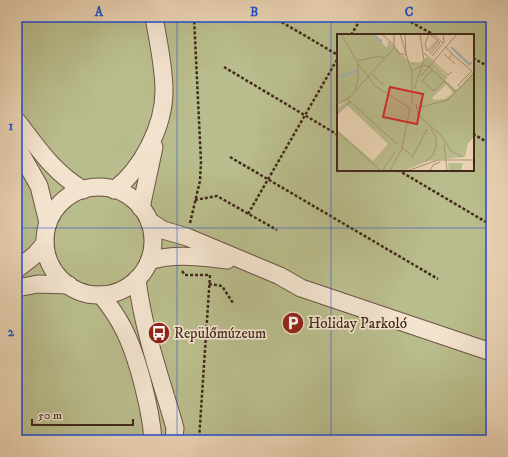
<svg xmlns="http://www.w3.org/2000/svg" width="508" height="457" viewBox="0 0 508 457" font-family="'IM FELL DW Pica',serif">
<rect width="100%" height="100%" fill="#ebd4b4"/>
<filter id="stains"><feTurbulence type="fractalNoise" baseFrequency=".005" numOctaves="4"/><feColorMatrix values="0 0 0 0 .2 0 0 0 0 .09 0 0 0 0 .02 0 0 0 .5 -.17"/></filter>
<radialGradient id="worn" r=".72"><stop offset=".6" stop-color="#630" stop-opacity="0"/><stop offset="1" stop-color="#630" stop-opacity=".3"/></radialGradient>
<path fill="#b9bc8c" stroke="#7e7354" fill-rule="evenodd" d="M17,17H491V440H17ZM338,35H473V170H338Z"/>
<g fill="none" stroke-linecap="round" stroke-linejoin="round">
<g stroke="#6e5442" stroke-width="19">
<g id="minor">
<path d="M17,121C39,149 51,170 83,190"/>
<polyline points="17,147 39,186 48,223"/>
<circle cx="99" cy="241" r="54"/>
<path d="M114,190C142,169 164,126 164,91C164,66 158,41 154,17"/>
<polyline points="141,208 154,147"/>
<polyline points="149,221 163,230 187,237 280,276 301,288 491,352"/>
<path d="M149,261C175,253 200,257 227,260"/>
<polyline points="17,269 35,255 45,243"/>
<path d="M137,279C143,330 161,379 175,428L174,440"/>
<polyline points="17,288 38,284 69,285"/>
<path d="M101,295C109,305 117,316 123,328C137,354 151,410 153,440"/>
</g>
</g>
<g stroke="#442a1c" stroke-width="2.5" stroke-dasharray="3 2" stroke-linecap="butt">
<polyline points="273,17 338,55"/>
<polyline points="402,17 434,35"/>
<polyline points="351,35 362,17"/>
<polyline points="473,58 491,68"/>
<polyline points="224,67 338,135"/>
<polyline points="473,134 491,144"/>
<polyline points="230,157 438,279"/>
<polyline points="398,170 491,225"/>
<polyline points="195,200 217,196 277,230"/>
<polyline points="248,214 338,58"/>
<polyline points="190,223 200,181 201,162 194,17"/>
<polyline points="182,271 185,275 210,275 199,440"/>
<polyline points="209,284 222,286 233,303"/>
</g>
<use href="#minor" stroke="#f2e3ce" stroke-width="17"/>
</g>
<path fill="none" stroke="#1d4ed8" stroke-width="1" stroke-opacity="0.55" d="M177,17V440M331,17V440M17,228H491"/>
<defs>
<g id="parking-disc" transform="scale(1.15)"><circle r="9.5" fill="#8f2418" stroke="#f2e3ce"/><path d="M-3.5-5.5H1a3.5 3.5 0 0 1 0 7H-1V5.5H-3.5ZM-1-3.4V-.6H.8a1.4 1.4 0 0 0 0-2.8Z" fill="#fff"/></g>
<g id="bus-disc" transform="scale(1.15)"><circle r="9.5" fill="#8f2418" stroke="#f2e3ce"/><path d="M-5-6H5V4H4V6H2V4H-2V6H-4V4H-5ZM-3.5-4V0h7V-4ZM-3.5 1.2v1.5H-2V1.2ZM2 1.2v1.5H3.5V1.2Z" fill="#fff"/></g>
</defs>
<g fill-rule="evenodd">
<use href="#parking-disc" x="293" y="323"/>
<use href="#bus-disc" x="159" y="333"/>
</g>
<g text-anchor="middle" dominant-baseline="central" stroke-width="3.5" stroke-linejoin="round" paint-order="stroke">
<g font-size="15" fill="#442a1c" stroke="#f2e3ce" text-anchor="start">
<text x="308" y="323">Holiday Parkoló</text>
<text x="174" y="333">Repülőmúzeum</text>
</g>
</g>
<g transform="translate(337 34)">
<rect width="137" height="137" fill="#ebd4b4"/>
<path d="M0,0H35L50,14L51,7L73,28H85L90,23L111,43L108,46L118,55H121L137,37V103L131,109L128,123L91,127L66,137H0V96L36,127L51,110L10,71L0,80V74L8,68L0,69ZM109,50L116,59L108,65L97,66L95,64ZM111,129H126L124,137H112Z" fill="#b9bc8c" fill-rule="evenodd"/>
<path fill="none" stroke="#9cb5b8" stroke-width="2" d="M36,0L45,8M114,13L132,30L135,29M0,44L20,37"/>
<path fill="none" stroke="#a89077" stroke-width="1" d="M4,0L21,29L38,52L73,74M45,0L57,11L62,20H68M63,0L75,39V70M68,0L69,22M93,0L103,9L93,20M96,0L106,9M109,13L115,20L112,24M90,17L88,10L92,0M90,17L100,7M92,18L101,8M87,19L111,41L115,38M107,20L118,30M115,20L135,37L121,51L124,54M95,22L107,8L106,0M20,27L42,22L47,24M95,36L85,47L97,57L107,47M75,37L85,31L91,32L119,58M36,41L46,51M84,42L120,0M77,55L87,26L83,0M18,56L21,46V30M10,65L60,110M79,70L81,81L91,90M0,71L13,63L57,14V0M80,74L111,66L137,39M0,80L13,68M91,90L104,101L114,117L125,123M0,97L44,137M107,109L110,137M65,114L76,122L75,124M76,122L90,95M88,128L95,122L99,113V104L94,95M45,137L58,118M53,137L65,114L73,74M70,137L101,126H137M93,137L96,131L103,128"/>
<path fill="#d62828" fill-opacity="0.15" stroke="#d62828" stroke-width="2" d="M53,53L86,60L80,90L46,83Z"/>
<rect width="137" height="137" fill="none" stroke="#442a1c" stroke-width="2"/>
</g>
<rect width="508" height="457" fill="none" stroke="#ebd4b4" stroke-width="44"/>
<path d="M32 419v6h101v-6" fill="none" stroke="#442a1c" stroke-width="2"/>
<text x="38" y="419" font-size="12" fill="#442a1c" stroke="#f2e3ce" stroke-width="3" paint-order="stroke">50 m</text>
<rect x="22" y="22" width="464" height="413" fill="none" stroke="#1d4ed8" stroke-width="1.5"/>
<g font-size="13" text-anchor="middle" font-weight="bold" fill="#1d4ed8">
<text x="99" y="16">A</text>
<text x="254" y="16">B</text>
<text x="409" y="16">C</text>
<text x="11" y="130">1</text>
<text x="11" y="336">2</text>
</g>
<rect width="100%" height="100%" filter="url(#stains)"/>
<rect width="100%" height="100%" fill="url(#worn)"/>
</svg>
